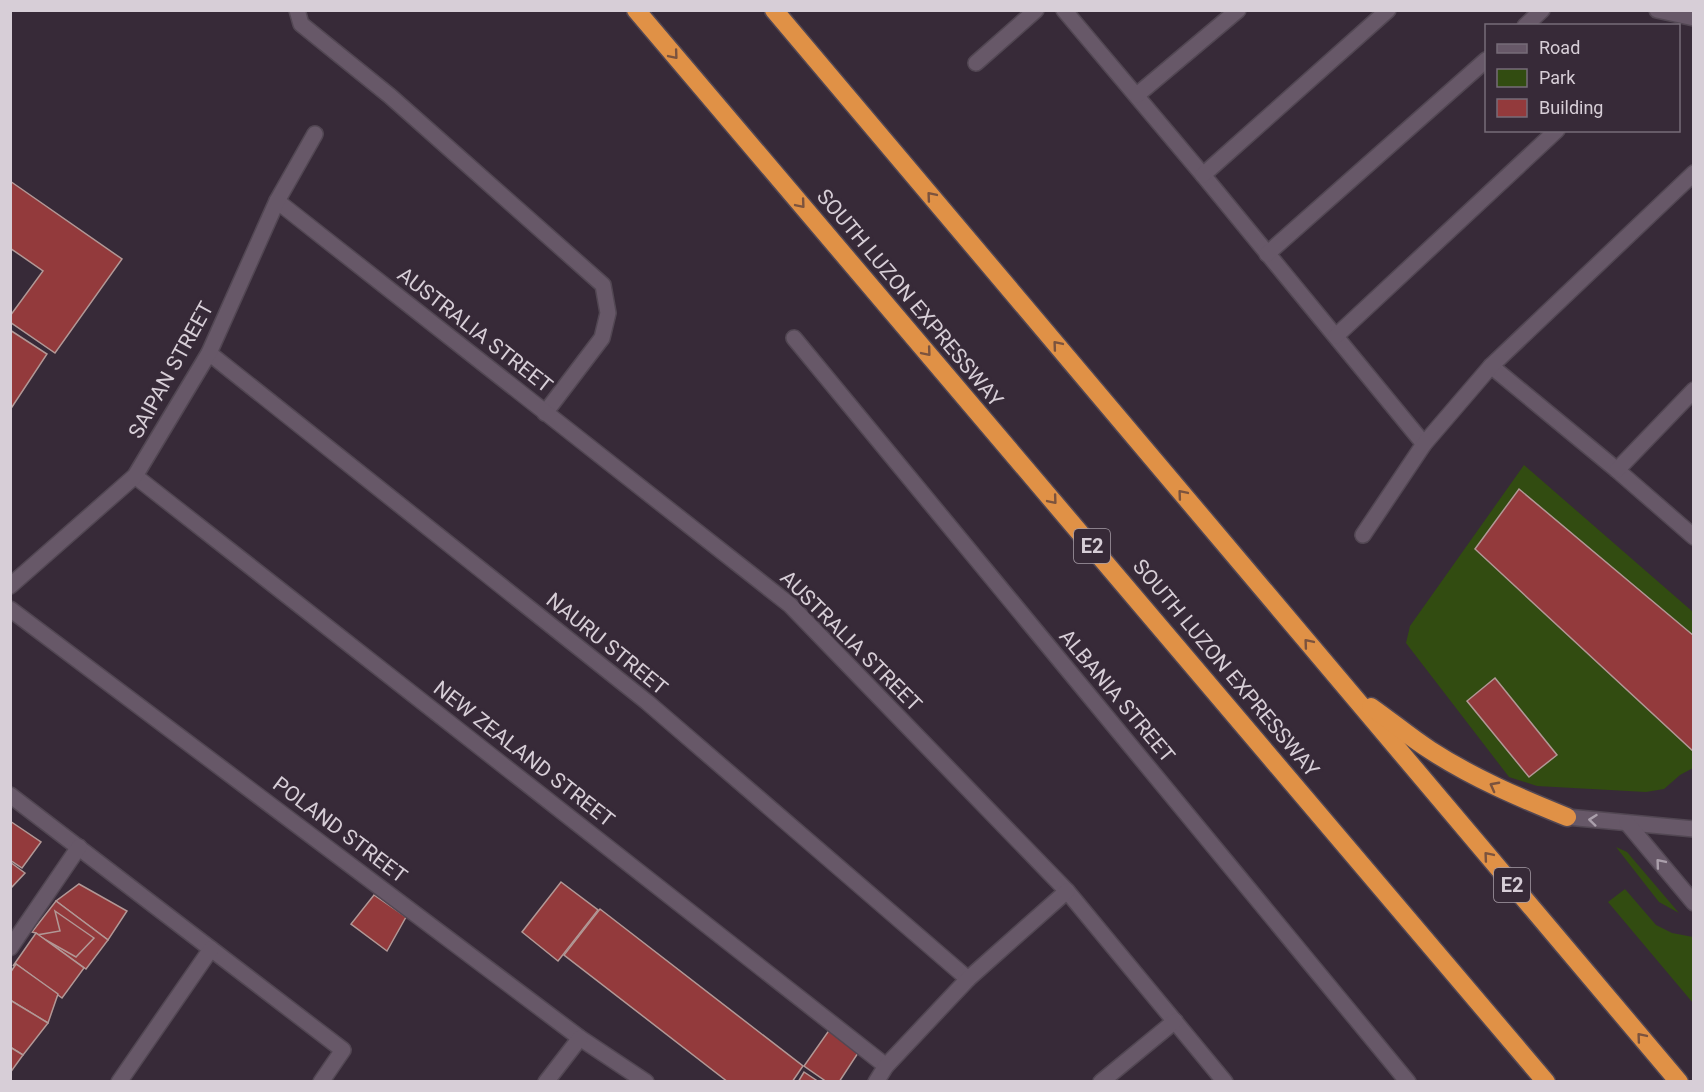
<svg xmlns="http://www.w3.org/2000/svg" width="1704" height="1092" viewBox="0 0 1704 1092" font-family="Roboto,sans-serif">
<rect width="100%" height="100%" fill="#372a38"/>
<g fill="#324c11">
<polygon points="1524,465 1693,612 1693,768 1680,775 1664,789 1646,792 1537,786 1509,777 1406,643 1410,626"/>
<polygon points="1616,847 1627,852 1679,913 1659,902"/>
<polygon points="1625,889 1656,925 1672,933 1693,937 1693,1003 1608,902"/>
</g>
<g fill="#933a3c" stroke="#b29896" stroke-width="1.5">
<polygon points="10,181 122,259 55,353 10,322 10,316 43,271 10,248"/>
<polygon points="10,330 47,354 10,410"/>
<polygon points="1519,489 1694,636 1694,752 1475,549"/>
<polygon points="1495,678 1557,755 1529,777 1467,701"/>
<polygon points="10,821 41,842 22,868 10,860"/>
<polygon points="10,862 25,873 10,889"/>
<polygon points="561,882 598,910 558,961 522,932"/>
<polygon points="79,884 127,911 108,940 56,901"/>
<polygon points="374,895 406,917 387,951 351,924"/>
<polygon points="56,901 108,940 86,969 36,933 32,932"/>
<polygon points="600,909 803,1066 792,1082 728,1082 564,955"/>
<polygon points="55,911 94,938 76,957 37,935 60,931"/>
<polygon points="36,933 84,968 62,998 16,964 13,966"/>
<polygon points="16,964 58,994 48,1023 10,1000 10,973"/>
<polygon points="10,1000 48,1023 23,1055 10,1047"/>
<polygon points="830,1029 860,1050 839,1082 827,1082 804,1066"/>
<polygon points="10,1047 23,1055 10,1073"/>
<polygon points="804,1072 819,1082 798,1082"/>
</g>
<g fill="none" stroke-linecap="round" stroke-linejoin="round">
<g stroke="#524753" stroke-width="18">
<g id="lane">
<polyline points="1567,817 1694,829"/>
<polyline points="1627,823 1694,903"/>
</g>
</g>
<g stroke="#524753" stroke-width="18">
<g id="street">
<polyline points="297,10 301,24 390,96 603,285 608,313 602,338 545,413"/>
<polyline points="1064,10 1203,175 1424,444"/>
<polyline points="1657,10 1694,18"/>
<polyline points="1525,26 1542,10"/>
<polyline points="976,63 1036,10"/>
<polyline points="1137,95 1238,10"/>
<polyline points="1203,175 1388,10"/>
<polyline points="277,201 790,605 1067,891 1225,1082"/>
<polyline points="1267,254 1486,60"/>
<polyline points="1336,336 1557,130"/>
<polyline points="794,338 1408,1082"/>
<polyline points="209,353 647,702 968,979"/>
<polyline points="1491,366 1617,470 1694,537"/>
<polyline points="1617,470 1694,390"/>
<polyline points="135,476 886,1066"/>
<polyline points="1363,535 1424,444 1491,366 1694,173"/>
<polyline points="10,586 135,476 209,353 277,201 315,134"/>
<polyline points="10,609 580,1038 646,1082"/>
<polyline points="10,795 343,1050 321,1082"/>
<polyline points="10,948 79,847"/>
<polyline points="119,1082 211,949"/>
<polyline points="546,1082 580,1038"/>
<polyline points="876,1082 886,1066 968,979 1067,891"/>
<polyline points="1101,1082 1175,1021"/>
</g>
</g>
<g stroke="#524753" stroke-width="21">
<g id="highway">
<polyline points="636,10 1546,1082"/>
<polyline points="774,10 1679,1082"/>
<path d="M1371,707C1391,721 1410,737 1430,750C1473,778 1520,798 1567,817"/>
</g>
</g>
<use href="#lane" stroke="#675868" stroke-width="15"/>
<use href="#street" stroke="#675868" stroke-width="15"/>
<use href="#highway" stroke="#e09146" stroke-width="18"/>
</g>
<defs><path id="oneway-chevron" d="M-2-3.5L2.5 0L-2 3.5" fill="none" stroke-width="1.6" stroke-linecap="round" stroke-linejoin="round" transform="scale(1.5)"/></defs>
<g stroke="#7b533e">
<use href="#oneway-chevron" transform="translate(674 55) rotate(50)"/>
<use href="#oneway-chevron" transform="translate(931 196) rotate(-130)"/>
<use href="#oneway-chevron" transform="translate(801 204) rotate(50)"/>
<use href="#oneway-chevron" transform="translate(1057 345) rotate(-130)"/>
<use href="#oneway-chevron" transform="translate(927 352) rotate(50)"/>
<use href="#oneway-chevron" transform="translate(1182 494) rotate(-130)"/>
<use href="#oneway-chevron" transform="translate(1053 500) rotate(50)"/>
<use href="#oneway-chevron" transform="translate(1308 643) rotate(-130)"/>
<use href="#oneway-chevron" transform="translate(1494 786) rotate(-152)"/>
<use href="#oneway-chevron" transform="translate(1488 856) rotate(-130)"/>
<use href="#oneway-chevron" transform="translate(1641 1037) rotate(-130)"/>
</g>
<g stroke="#aa9fab">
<use href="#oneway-chevron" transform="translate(1593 820) rotate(-174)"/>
<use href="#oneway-chevron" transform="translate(1660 863) rotate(-130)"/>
</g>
<g text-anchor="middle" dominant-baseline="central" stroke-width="6" stroke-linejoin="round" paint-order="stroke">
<g fill="#372a38" stroke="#a79da7" stroke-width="1.5">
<rect x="1074" y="529" width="36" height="34" rx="4.5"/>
<rect x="1494" y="868" width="36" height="34" rx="4.5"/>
</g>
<g font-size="20" font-weight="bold" fill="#d7ced7">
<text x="1092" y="546">E2</text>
<text x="1512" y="885">E2</text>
</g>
<g font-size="21" fill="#d7ced7" stroke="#372a38">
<text transform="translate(910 298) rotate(50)">SOUTH LUZON EXPRESSWAY</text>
<text transform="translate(475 330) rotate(38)">AUSTRALIA STREET</text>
<text transform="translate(171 370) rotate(-61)">SAIPAN STREET</text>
<text transform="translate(851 641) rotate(45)">AUSTRALIA STREET</text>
<text transform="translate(607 644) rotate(39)">NAURU STREET</text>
<text transform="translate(1226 668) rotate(50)">SOUTH LUZON EXPRESSWAY</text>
<text transform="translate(1117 696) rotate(50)">ALBANIA STREET</text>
<text transform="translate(524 754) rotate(38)">NEW ZEALAND STREET</text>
<text transform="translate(340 830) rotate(37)">POLAND STREET</text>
</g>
</g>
<rect width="1704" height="1092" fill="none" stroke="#d7ced7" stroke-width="24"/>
<rect x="1485" y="24" width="195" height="108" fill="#372a38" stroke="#776c78" stroke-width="1.5"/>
<rect x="1497" y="44" width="30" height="9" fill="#675868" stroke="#776c78" stroke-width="1.5"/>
<text x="1539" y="54" font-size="18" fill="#d7ced7">Road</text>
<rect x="1497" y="69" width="30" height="18" fill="#324c11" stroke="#776c78" stroke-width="1.5"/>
<text x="1539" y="84" font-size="18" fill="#d7ced7">Park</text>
<rect x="1497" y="99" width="30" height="18" fill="#933a3c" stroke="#776c78" stroke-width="1.5"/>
<text x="1539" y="114" font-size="18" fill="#d7ced7">Building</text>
</svg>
